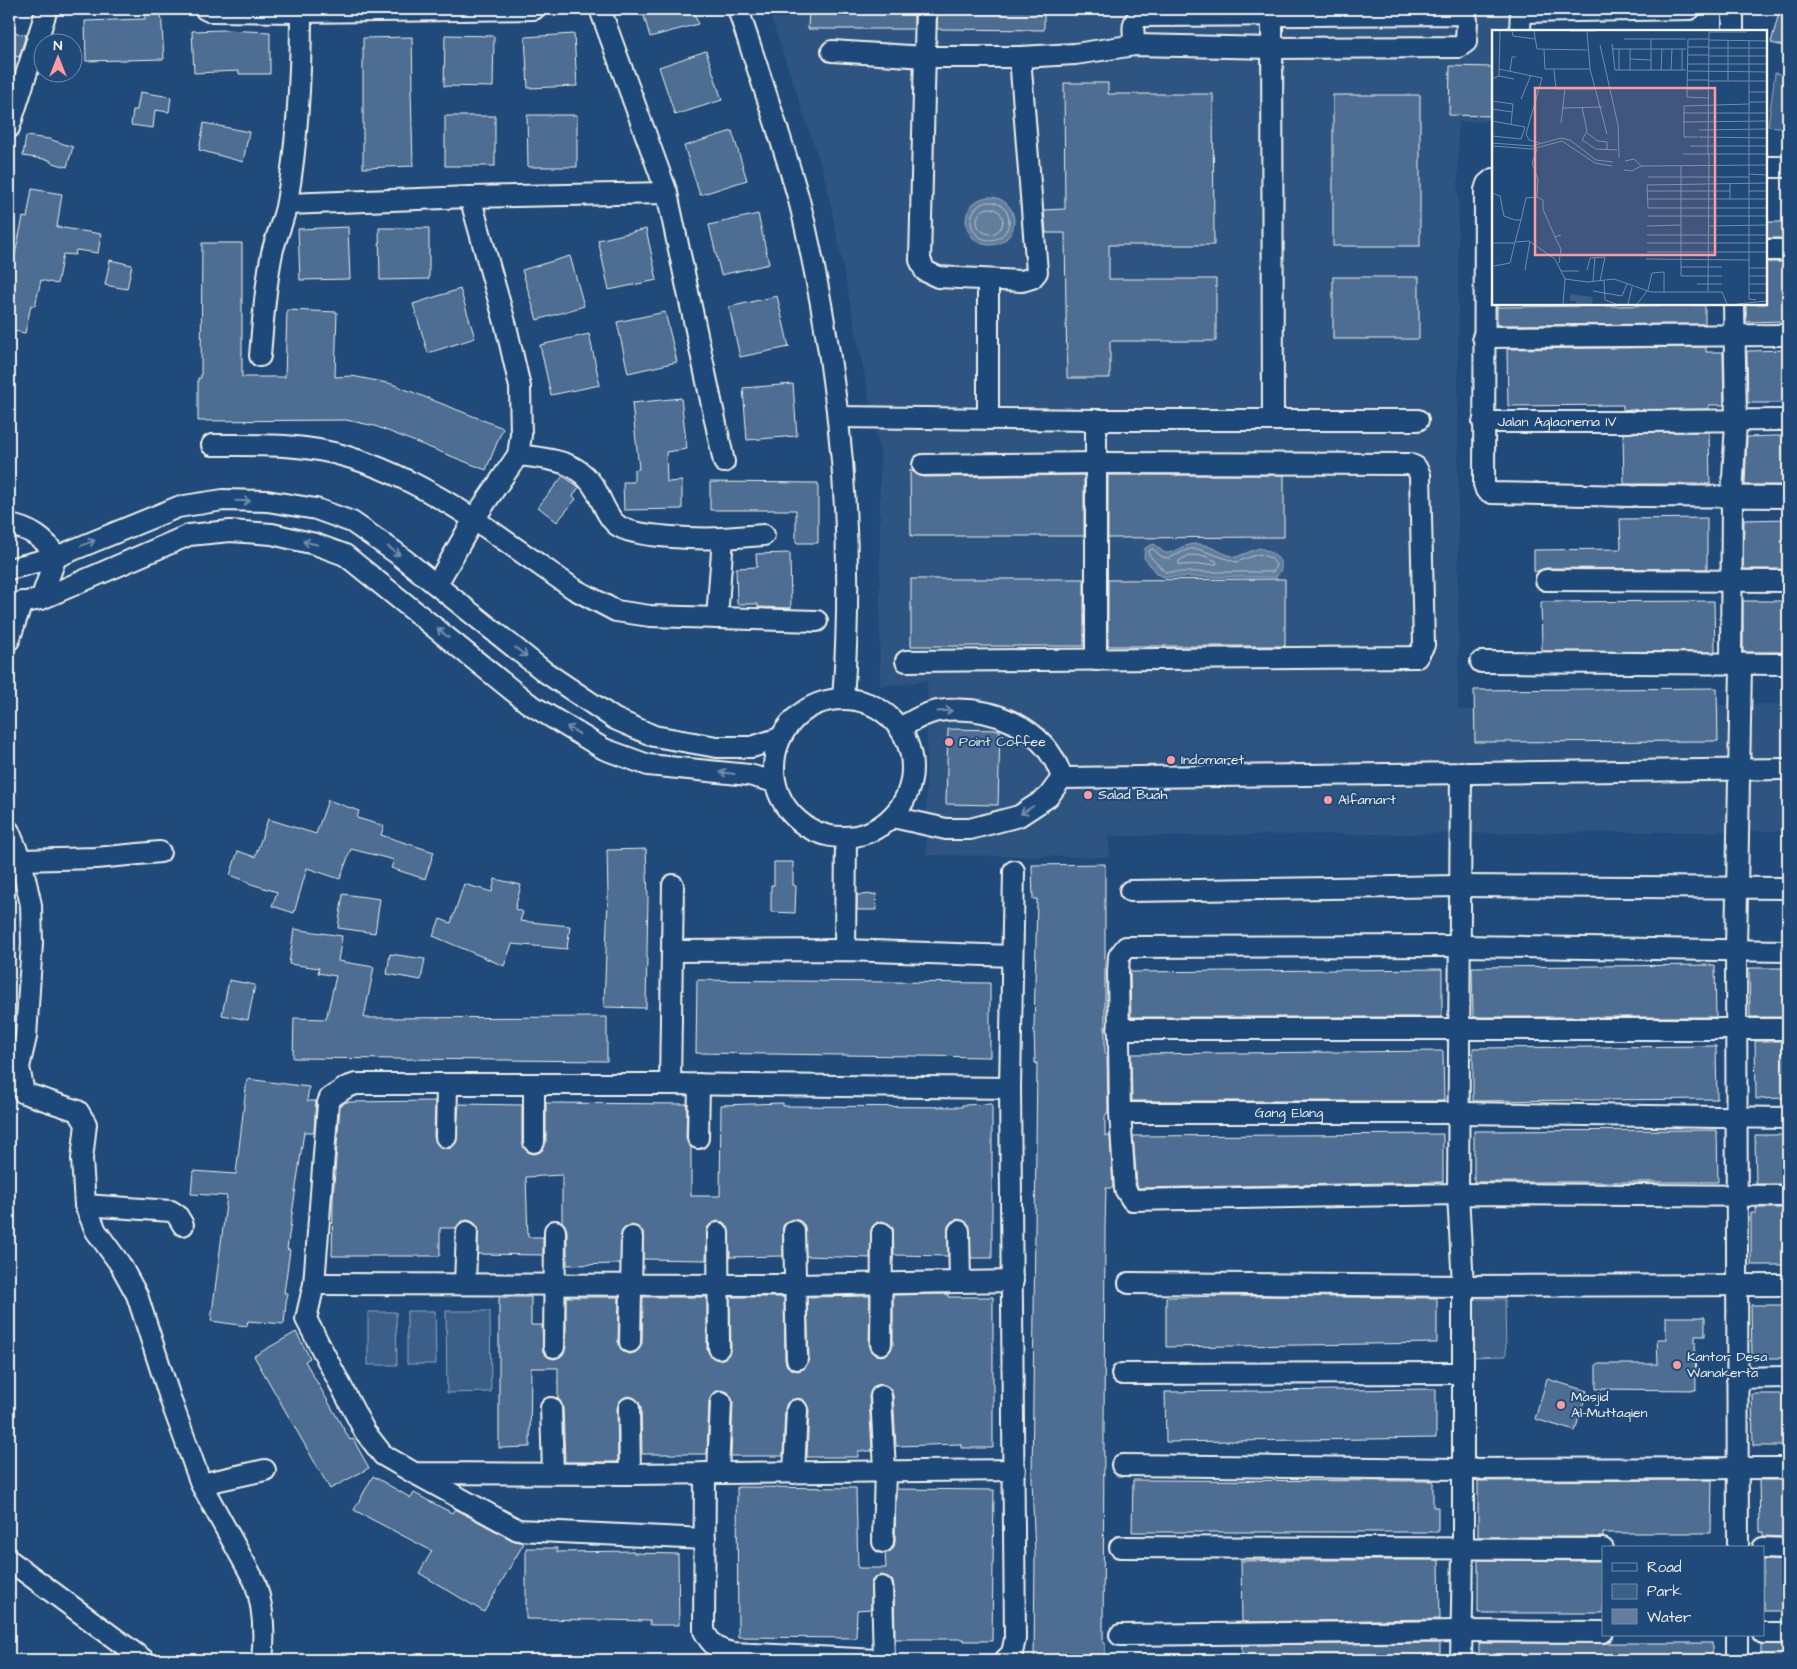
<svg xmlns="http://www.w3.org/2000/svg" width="1797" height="1669" viewBox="0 0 1797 1669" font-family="'Architects Daughter',sans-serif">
<rect width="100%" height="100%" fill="#1f4a7a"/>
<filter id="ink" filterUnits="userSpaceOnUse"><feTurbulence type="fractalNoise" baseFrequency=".02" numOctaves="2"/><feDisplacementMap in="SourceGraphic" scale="10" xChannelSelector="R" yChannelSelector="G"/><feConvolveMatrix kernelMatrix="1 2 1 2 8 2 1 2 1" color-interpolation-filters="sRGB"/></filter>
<g filter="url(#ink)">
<polygon fill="#2d5581" points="768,9 1521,9 1521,31 1493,31 1493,121 1458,122 1458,710 1788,704 1788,831 1108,836 1110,857 926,855 927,681 880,686 880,452 825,177"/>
<g fill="#3a5f88" stroke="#97a8b8">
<polygon points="1775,73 1788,75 1788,128 1768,126"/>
<polygon points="1473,1299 1505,1299 1506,1356 1474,1357"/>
<polygon points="407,1311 435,1311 436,1364 407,1364"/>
<polygon points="446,1311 490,1311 491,1392 447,1393"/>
<polygon points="368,1312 396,1312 397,1365 368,1365"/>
</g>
<g fill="#627e9d" stroke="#9cacbb">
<circle cx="990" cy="221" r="24"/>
<path d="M1154,544C1158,546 1162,552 1166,553C1173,554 1186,542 1200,544C1213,546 1223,555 1236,557L1259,548C1273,551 1290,563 1276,577H1164L1158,574L1144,558L1145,548Z"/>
</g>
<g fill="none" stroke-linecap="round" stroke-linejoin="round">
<g stroke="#bac3ca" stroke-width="1">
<circle cx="990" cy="221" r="19"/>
<circle cx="990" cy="221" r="13"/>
<polygon points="1153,549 1162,557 1169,558 1189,549 1198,549 1236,562 1259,554 1271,558 1276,565 1273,572 1165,572 1149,555 1149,551"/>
<polygon points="1190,555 1205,556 1216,561 1217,564 1179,565 1179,561"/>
</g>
</g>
<g fill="#4d6e92" stroke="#f4f1e8">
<polygon points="145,9 161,9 164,59 86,61 85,21 145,19"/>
<polygon points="642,9 693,9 698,24 650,37"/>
<polygon points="809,9 914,9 914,29 808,29"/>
<polygon points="938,9 1044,9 1044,30 937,29"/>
<polygon points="1780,9 1788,9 1788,47 1771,43"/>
<polygon points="224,30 270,32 270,74 239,74 239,71 194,73 192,31"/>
<polygon points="9,31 26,35 19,57 9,55"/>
<polygon points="574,34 577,86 528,88 525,37"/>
<polygon points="445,35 494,36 493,87 444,86"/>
<polygon points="412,37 413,89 411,89 413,166 363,168 363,38"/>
<polygon points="706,51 722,100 675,115 659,67"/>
<polygon points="1450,66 1493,67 1493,116 1449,115"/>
<polygon points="1064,83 1108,83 1108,94 1213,94 1214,245 1109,245 1109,279 1216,279 1216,341 1110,341 1110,378 1067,378 1065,233 1046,233 1044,210 1065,209"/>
<polygon points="140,92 171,97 169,112 155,110 153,128 131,125 133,110 137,110"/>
<rect x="1333" y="95" width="87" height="151"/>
<polygon points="527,115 577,115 577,167 528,167"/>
<rect x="445" y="116" width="50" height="50"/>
<polygon points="204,123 249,132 243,162 199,150"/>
<polygon points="732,131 747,180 700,195 684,146"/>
<polygon points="26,136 49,139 73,147 67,167 50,162 50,160 23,156"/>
<polygon points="32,189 62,194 57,227 101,234 98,253 76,250 75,255 63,254 57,284 41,280 35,306 31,305 25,333 9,330 9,283 23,217 27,218"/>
<polygon points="758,214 769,264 721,275 709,225"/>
<rect x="1766" y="222" width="22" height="16"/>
<polygon points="348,227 350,279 300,280 298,229"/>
<polygon points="379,228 429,228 429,279 380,280"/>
<polygon points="646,229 657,280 609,290 598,240"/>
<polygon points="202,243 242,243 242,377 285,377 287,310 337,312 335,377 352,376 392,384 503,428 486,470 375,426 346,420 198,421 198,378 201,378"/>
<polygon points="570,256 584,306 537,320 522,270"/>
<polygon points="110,260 132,265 127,289 105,285"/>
<polygon points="1766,262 1788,262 1788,321 1746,322 1746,304 1766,304"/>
<rect x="1333" y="277" width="86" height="62"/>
<polygon points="460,289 475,338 428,353 413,304"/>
<polygon points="777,296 789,347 740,357 729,307"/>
<polygon points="1705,305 1705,324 1497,325 1497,307"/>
<polygon points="665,312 677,362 628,373 617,322"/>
<polygon points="589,334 600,385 551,395 540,345"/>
<polygon points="1706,347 1706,352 1723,352 1724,405 1709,405 1709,409 1632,410 1623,410 1623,405 1508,406 1507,349"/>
<polygon points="1788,350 1788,403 1748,403 1747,351"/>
<polygon points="793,384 797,436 747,440 743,388"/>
<polygon points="681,398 687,449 666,452 667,482 682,481 682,509 624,510 623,482 634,482 634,470 639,469 632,403"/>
<polygon points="1635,432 1709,432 1710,484 1624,484 1623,434"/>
<polygon points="1773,436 1788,436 1788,485 1745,485 1747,437"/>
<polygon points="910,470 923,477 1084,475 1084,536 911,536"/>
<polygon points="1108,475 1284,475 1284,537 1108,538"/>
<polygon points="563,476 579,487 573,496 576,499 557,522 538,507"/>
<polygon points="710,482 818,483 818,543 796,543 796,510 710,510"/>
<polygon points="1707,518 1707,569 1546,568 1534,572 1534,550 1621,549 1620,519"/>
<polygon points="1788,519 1788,569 1743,569 1744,520"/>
<polygon points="790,553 791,608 758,607 758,604 737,604 736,568 757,567 756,554"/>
<rect x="911" y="579" width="173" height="67"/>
<polygon points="1285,579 1285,646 1108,646 1108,580"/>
<polygon points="1714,601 1715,652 1542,651 1541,602"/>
<rect x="1743" y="601" width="45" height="51"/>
<polygon points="1717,688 1718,741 1475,742 1474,690"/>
<polygon points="948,729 1000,730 998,805 946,804"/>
<polygon points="328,800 359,811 357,818 384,826 381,835 434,852 425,879 391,868 394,860 351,849 340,879 307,868 294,913 272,906 277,892 248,883 249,882 230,875 238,851 255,857 268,819 316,834"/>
<polygon points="646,849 648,897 646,1008 604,1007 608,896 607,850"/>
<polygon points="774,862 793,862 793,885 796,886 795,913 771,912 771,885 774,885"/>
<polygon points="1105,864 1105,1054 1107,1054 1108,1111 1105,1117 1105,1136 1110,1136 1113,1188 1106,1188 1105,1228 1103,1643 1105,1643 1105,1660 1034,1660 1035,1556 1032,1480 1037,1063 1035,1063 1034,1029 1037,899 1033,899 1032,865"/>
<polygon points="495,879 521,885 515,909 523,912 520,921 570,926 567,949 512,944 504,966 433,936 440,919 451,923 464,884 492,892"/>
<polygon points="343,894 380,899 375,933 338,928"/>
<polygon points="876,894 877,910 857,910 857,895"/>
<polygon points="294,929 342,936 338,961 374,967 364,1018 607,1017 607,1061 293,1058 294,1018 326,1019 336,976 318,973 319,968 289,964"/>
<polygon points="390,954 425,959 421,980 387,974"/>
<polygon points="1715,965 1716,1017 1473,1017 1472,967"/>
<polygon points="1749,968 1788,968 1788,1017 1750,1017"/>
<polygon points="1442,969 1442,1017 1131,1017 1130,972"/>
<polygon points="229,980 255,985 248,1020 222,1015"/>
<polygon points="697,980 990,983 990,1057 696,1053"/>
<polygon points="1755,1041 1788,1041 1788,1098 1756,1099"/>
<polygon points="1716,1046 1717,1099 1473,1101 1473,1048"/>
<polygon points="1443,1051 1444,1101 1132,1101 1131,1054"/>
<polygon points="247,1079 309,1087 307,1101 316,1101 314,1132 304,1132 287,1249 290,1250 284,1293 287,1293 284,1324 248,1321 247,1326 211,1321 227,1196 191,1194 193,1171 236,1174"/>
<polygon points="435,1101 434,1137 440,1147 451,1148 456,1143 459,1104 522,1105 522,1142 528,1152 534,1154 540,1152 546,1142 546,1103 687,1104 686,1138 691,1147 691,1196 720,1196 721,1105 783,1103 783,1106 962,1107 962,1105 992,1104 992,1258 971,1258 969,1225 959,1219 952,1221 948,1226 948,1256 894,1255 893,1228 883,1221 877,1222 872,1227 870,1258 806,1256 804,1225 794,1219 787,1221 783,1226 783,1256 730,1257 728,1227 723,1222 717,1221 707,1228 706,1260 643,1259 643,1232 638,1227 632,1225 622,1231 620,1264 567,1265 567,1231 562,1222 562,1175 526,1177 528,1237 543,1237 543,1255 478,1254 478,1227 473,1222 467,1220 461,1222 456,1228 440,1228 440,1256 332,1256 333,1198 340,1106 346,1102"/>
<polygon points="1717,1130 1718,1182 1474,1182 1474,1131"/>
<polygon points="1443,1134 1443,1182 1138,1188 1137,1185 1133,1136"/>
<polygon points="1755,1135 1788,1135 1788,1184 1756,1184"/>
<polygon points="1756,1208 1788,1208 1788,1265 1751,1265 1751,1213 1756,1213"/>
<polygon points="948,1294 948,1297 993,1297 993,1448 961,1448 961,1444 896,1446 893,1395 887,1386 881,1384 874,1386 869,1396 872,1451 858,1451 858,1457 807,1457 809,1410 804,1400 797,1398 787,1403 785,1409 783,1456 731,1456 733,1402 728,1392 721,1390 715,1392 709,1401 707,1454 642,1454 641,1407 635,1398 628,1396 623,1398 617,1408 618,1462 565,1462 563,1408 558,1399 558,1368 531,1368 530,1447 499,1448 499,1297 531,1297 531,1325 542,1325 543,1352 548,1357 554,1359 560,1357 566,1348 566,1297 619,1297 618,1342 623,1352 630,1354 636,1352 642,1343 643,1297 707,1297 707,1349 713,1358 719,1360 725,1358 731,1348 730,1297 784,1297 785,1360 787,1366 797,1371 804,1369 809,1359 807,1297 870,1296 869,1344 875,1354 881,1356 887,1354 893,1345 893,1295"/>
<polygon points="1253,1296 1437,1298 1437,1343 1166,1347 1166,1297"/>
<polygon points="1751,1305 1788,1305 1788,1358 1752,1358"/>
<polygon points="1666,1317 1705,1317 1705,1336 1695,1336 1696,1390 1596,1389 1596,1364 1658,1364 1657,1339 1666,1339"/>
<polygon points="296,1332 310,1358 305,1361 350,1440 353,1439 369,1468 330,1489 254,1356"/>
<polygon points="1547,1379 1587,1391 1575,1431 1535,1419"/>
<polygon points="1436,1389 1436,1438 1166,1442 1165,1392"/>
<polygon points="1752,1394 1788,1394 1788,1446 1753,1446"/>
<polygon points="373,1476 411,1498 414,1493 452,1513 455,1509 512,1540 524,1543 484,1612 419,1573 432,1551 354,1510"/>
<polygon points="1133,1480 1433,1481 1433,1507 1438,1507 1438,1532 1132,1532"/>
<polygon points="1712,1480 1711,1533 1603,1533 1603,1537 1478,1537 1478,1481"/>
<polygon points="1759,1480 1788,1480 1788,1537 1763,1536 1763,1532 1760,1532"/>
<polygon points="737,1487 856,1488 858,1568 886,1568 885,1553 893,1549 895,1542 896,1489 994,1490 992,1641 964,1641 964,1639 895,1639 894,1586 892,1580 882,1575 875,1577 871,1582 871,1609 857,1610 856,1638 738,1637"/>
<polygon points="526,1548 557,1548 557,1552 634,1551 634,1553 678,1554 679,1625 650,1625 650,1621 600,1620 526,1619"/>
<polygon points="1301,1560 1439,1560 1440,1619 1242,1622 1241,1561"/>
<polygon points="1478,1560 1603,1561 1603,1613 1478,1613"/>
<polygon points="1763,1560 1788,1561 1788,1611 1763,1611"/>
<polygon points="1440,1643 1440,1660 1242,1660 1242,1645"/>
<rect x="1479" y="1643" width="233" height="17"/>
<polygon points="1761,1644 1788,1645 1788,1660 1761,1660"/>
</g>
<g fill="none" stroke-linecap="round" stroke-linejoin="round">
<g stroke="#f4f1e8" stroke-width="24">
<g id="minor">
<polyline points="205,9 209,11 301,12 534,9"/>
<polyline points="600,9 667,193 724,462"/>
<path d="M738,9C758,70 779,131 797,193C807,229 814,267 821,304C845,434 853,566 843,699"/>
<polyline points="926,9 920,260 925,271 938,277 1022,281 1032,278 1037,272 1020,57"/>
<polyline points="1521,12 1690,9"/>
<polyline points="1272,15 1273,420"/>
<polyline points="1520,31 1521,9"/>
<polyline points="1733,31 1733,9"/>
<path d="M832,51L925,57H1020L1075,54L1135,45L1273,48L1459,47L1466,42L1467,20L1460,14L1140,16C1130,22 1134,35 1135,45"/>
<polyline points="9,128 47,9"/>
<polyline points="1766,167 1788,167"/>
<polyline points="1493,179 1487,184 1485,190 1484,484 1486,490 1492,493 1631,496"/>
<polyline points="470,197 506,326 520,387 521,435 518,455 474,519 574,589 616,611 650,616 817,621"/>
<polyline points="287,204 470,197 667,193"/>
<polyline points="1766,250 1788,250"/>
<polyline points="988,281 988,419"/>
<polyline points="1483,337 1788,335"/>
<path d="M260,356C263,321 265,287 272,253C276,236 284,220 287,202C298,139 301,76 301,12"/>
<polyline points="838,417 1096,420 1418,420"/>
<polyline points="1096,420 1096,660"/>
<polyline points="1637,421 1788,420"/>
<path id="s1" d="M1483,422H1630"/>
<path d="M212,445C257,445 304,443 348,457C393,470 435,494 474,519L437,584"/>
<path d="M518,455C551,459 580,460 597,492C602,502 608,518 617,525C633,538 702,539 723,538L717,618"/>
<polyline points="1638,496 1788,497"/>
<path d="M9,525C28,528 47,539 56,557L41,599"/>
<polyline points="723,538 764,535"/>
<polyline points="9,569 56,557 178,507 223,500 267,501 316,509 352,522 395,552 545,672 615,719 654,736 717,747 752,747 780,738"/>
<polyline points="1546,580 1788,581"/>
<polyline points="9,605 41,599 189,535 230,531 272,534 315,544 345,555 528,703 604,749 648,765 749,775 775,782"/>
<polyline points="9,640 22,602"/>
<polyline points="906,661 1417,657 1424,645 1420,475 1416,467 1409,464 1097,463 923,465"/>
<polyline points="1481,662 1788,664"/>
<polyline points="1731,664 1732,497 1736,421 1734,304"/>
<circle cx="843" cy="768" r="69"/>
<polyline points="1062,778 1788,769"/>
<path d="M893,817L946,829H970L1019,816L1048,797L1062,778C1046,726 989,704 938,711C925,713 912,721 900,728"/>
<polyline points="9,831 21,860 31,905 32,943 26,1037 19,1067 24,1093 78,1111 86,1124 82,1159 85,1205 96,1231 120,1264 137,1295 171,1401 201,1484 265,1470"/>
<polyline points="21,860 96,858 160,852"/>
<polyline points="1130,891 1460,886 1788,888"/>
<polyline points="845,950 846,837"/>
<polyline points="673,951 845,950 1012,956"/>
<polyline points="1788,951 1460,946 1126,947 1119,956 1118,972 1120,1113 1125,1189 1132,1200 1458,1194 1788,1196"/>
<polyline points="1118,1029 1788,1029"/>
<polyline points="670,1084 673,885"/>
<polyline points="1010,1088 670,1084 356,1084 347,1087 330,1098 328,1103 314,1284 306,1319 365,1432 383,1455 414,1473 630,1474 1015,1470"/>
<path id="s2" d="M1120,1113H1459L1788,1118"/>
<polyline points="446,1137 447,1084"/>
<polyline points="698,1138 699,1084"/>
<polyline points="534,1142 534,1084"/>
<polyline points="85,1205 171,1211 177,1215 183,1225"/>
<polyline points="794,1231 797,1359"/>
<polyline points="959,1231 960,1282"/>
<polyline points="718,1233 719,1348"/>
<polyline points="465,1283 467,1232"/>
<polyline points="1129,1283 1463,1286 1788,1285"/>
<polyline points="314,1284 795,1285 1013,1281"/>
<polyline points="630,1342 632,1237"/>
<polyline points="881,1344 882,1233"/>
<polyline points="554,1347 555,1231"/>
<polyline points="1122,1374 1463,1373"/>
<polyline points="1737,1378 1788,1377"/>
<polyline points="881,1396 885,1470 883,1542"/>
<polyline points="551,1408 553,1473"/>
<polyline points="629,1408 630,1474"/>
<polyline points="1122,1465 1462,1469 1788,1468"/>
<path d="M705,1473L704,1631C711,1645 718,1650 733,1653L878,1660"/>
<polyline points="718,1473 721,1402"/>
<polyline points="794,1473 797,1410"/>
<polyline points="416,1474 518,1530 705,1539"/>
<path d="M201,1484L255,1582C264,1608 265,1633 262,1660"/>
<polyline points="1120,1547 1603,1549"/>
<polyline points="1738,1548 1736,950 1741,664"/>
<polyline points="1763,1548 1788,1549"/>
<polyline points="9,1560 144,1660"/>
<polyline points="882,1587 884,1660"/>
<polyline points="1763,1633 1788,1633"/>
<polyline points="1120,1635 1460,1631 1603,1632"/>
<polyline points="1737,1635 1737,1660"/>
<polyline points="1005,1660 1012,1653 1015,1639 1010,1088 1014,871"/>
<polyline points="1461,1660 1463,1550 1463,1286 1458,1194 1461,772"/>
</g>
</g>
<use href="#minor" stroke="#1f4a7a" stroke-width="20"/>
</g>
<defs><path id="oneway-shaft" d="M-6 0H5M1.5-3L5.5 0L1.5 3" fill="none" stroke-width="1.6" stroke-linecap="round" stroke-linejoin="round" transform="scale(1.25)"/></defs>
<g stroke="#748da6">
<use href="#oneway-shaft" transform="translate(243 501) rotate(2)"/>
<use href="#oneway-shaft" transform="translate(88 543) rotate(-22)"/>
<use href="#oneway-shaft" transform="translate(310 543) rotate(-166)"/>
<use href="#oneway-shaft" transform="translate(394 551) rotate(36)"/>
<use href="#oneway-shaft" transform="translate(443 633) rotate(-141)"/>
<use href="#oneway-shaft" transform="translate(521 652) rotate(39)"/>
<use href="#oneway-shaft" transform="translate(945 711) rotate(-4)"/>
<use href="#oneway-shaft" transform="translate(573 730) rotate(-149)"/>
<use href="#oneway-shaft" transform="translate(727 773) rotate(-173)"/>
<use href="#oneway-shaft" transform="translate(1027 810) rotate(148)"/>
</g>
</g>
<g fill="#ff9aa2" stroke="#1f4a7a" stroke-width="2">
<circle cx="949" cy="742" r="5"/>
<circle cx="1171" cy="760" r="5"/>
<circle cx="1088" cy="795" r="5"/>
<circle cx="1328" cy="800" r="5"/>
<circle cx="1677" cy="1365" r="5"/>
<circle cx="1561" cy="1405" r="5"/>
</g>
<g text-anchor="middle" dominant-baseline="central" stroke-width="4" stroke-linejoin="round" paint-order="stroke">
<g font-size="14" fill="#f4f1e8" stroke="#1f4a7a">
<text stroke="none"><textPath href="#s1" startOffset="74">Jalan Aglaonema IV</textPath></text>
<text stroke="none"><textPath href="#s2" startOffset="169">Gang Elang</textPath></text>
</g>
<g font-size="14" fill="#f4f1e8" stroke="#1f4a7a" text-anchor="start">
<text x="959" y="742">Point Coffee</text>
<text x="1181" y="760">Indomaret</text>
<text x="1098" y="795">Salad Buah</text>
<text x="1338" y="800">Alfamart</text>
<text x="1687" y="1357">Kantor Desa<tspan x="1687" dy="16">Wanakerta</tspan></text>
<text x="1571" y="1397">Masjid<tspan x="1571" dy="16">Al-Muttaqien</tspan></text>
</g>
</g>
<g transform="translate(1492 30)">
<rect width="275" height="275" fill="#1f4a7a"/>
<path d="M78,264L101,267L100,274H84V271H78Z" fill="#3a5f88"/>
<path fill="none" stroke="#748da6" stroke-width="1" d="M20,1L21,6L43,9M42,1L45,19L95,20M78,1H103M95,1L98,39L115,104M217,2H255M132,9H194M159,9V40M217,10L275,11M257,11V269L264,270M120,14L123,40H194M108,15L126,95L127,128M196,17H217M217,18H275M121,19H194M127,19V40M138,19V40M190,19V40M52,20L53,39H98M196,25H217M217,26H257M257,26H275M138,29L159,30M196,34H257M257,34H275M7,39L50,48L34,104L37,110L48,113M62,40L64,59H103M169,40L170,19M179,40L180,19M18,41L20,27H24M196,41L275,42M7,46L22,49M0,49L7,46L8,1M196,50H216M216,51H275M236,51V10M195,59H216M257,62H275M216,68L195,67L196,9H217M29,69L39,45M0,71L21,74L19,94M257,72H275M90,77L95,101L90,110L104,119L125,120M71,78L110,77M0,79L20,82M191,83H275M0,91L33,97L29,109L0,106M191,92L275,91M69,93L73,59M207,100L275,99M95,103L106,111L115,112V120M206,107H192V76L257,74M207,107L275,108M0,113L40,116L69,108L78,110L104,130L121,132M0,116L40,119L70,111L103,133L120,136M198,116H275M45,119L40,133L46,149L45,167L51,170V179L63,207L69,205M191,124H275M216,124L217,1M133,131L142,129L149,136M189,135V246H230M132,140L140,141L149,136L275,135M257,144L275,145M156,147H257M275,153L155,155L156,178H275M155,161H238M257,161H275M0,163L8,166L12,186L23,190H29L34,168L45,167M155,169H275M238,169V153M156,186H275M155,196L189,195M217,196L275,195M155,205H275M63,207L69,219L67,233M23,212L29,190M0,213H22M155,213H275M155,222H275M154,229L257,230M2,236L18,233L23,212L37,211L63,229L73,249L96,252L122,249L159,262H230L235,274M189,237H230M257,238H275M33,240L38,211M95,240L98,228L113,227L108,251M69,241H87M258,246H275M112,251L113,270L124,274M101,252L103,227M205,254H230M258,254H275M101,261L130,266L135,254M216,261L217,124M257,263H275M71,274L73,249M136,274L140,257M145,274L156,260L160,243L172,242V263M245,274L275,271"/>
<path fill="#ff9aa2" fill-opacity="0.15" stroke="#ff9aa2" stroke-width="2.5" d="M43,58H223V225H43Z"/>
<rect width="275" height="275" fill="none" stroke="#f4f1e8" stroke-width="2.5"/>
</g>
<rect width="1797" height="1669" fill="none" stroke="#1f4a7a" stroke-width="30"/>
<rect x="15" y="15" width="1767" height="1639" fill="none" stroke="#f4f1e8" stroke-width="2" filter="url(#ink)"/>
<rect x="1602" y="1546" width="162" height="90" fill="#1f4a7a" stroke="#748da6"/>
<rect x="1612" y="1563" width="25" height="8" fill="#1f4a7a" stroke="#748da6"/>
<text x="1647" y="1572" font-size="15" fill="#f4f1e8">Road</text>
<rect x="1612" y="1584" width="25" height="15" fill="#3a5f88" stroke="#748da6"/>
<text x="1647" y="1596" font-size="15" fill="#f4f1e8">Park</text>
<rect x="1612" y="1609" width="25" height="15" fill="#627e9d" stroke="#748da6"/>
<text x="1647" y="1622" font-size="15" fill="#f4f1e8">Water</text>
<g transform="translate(58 58)"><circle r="24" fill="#1f4a7a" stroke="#748da6"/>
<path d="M0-4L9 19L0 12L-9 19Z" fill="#ff9aa2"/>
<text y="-8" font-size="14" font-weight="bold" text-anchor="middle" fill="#f4f1e8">N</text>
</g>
</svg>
